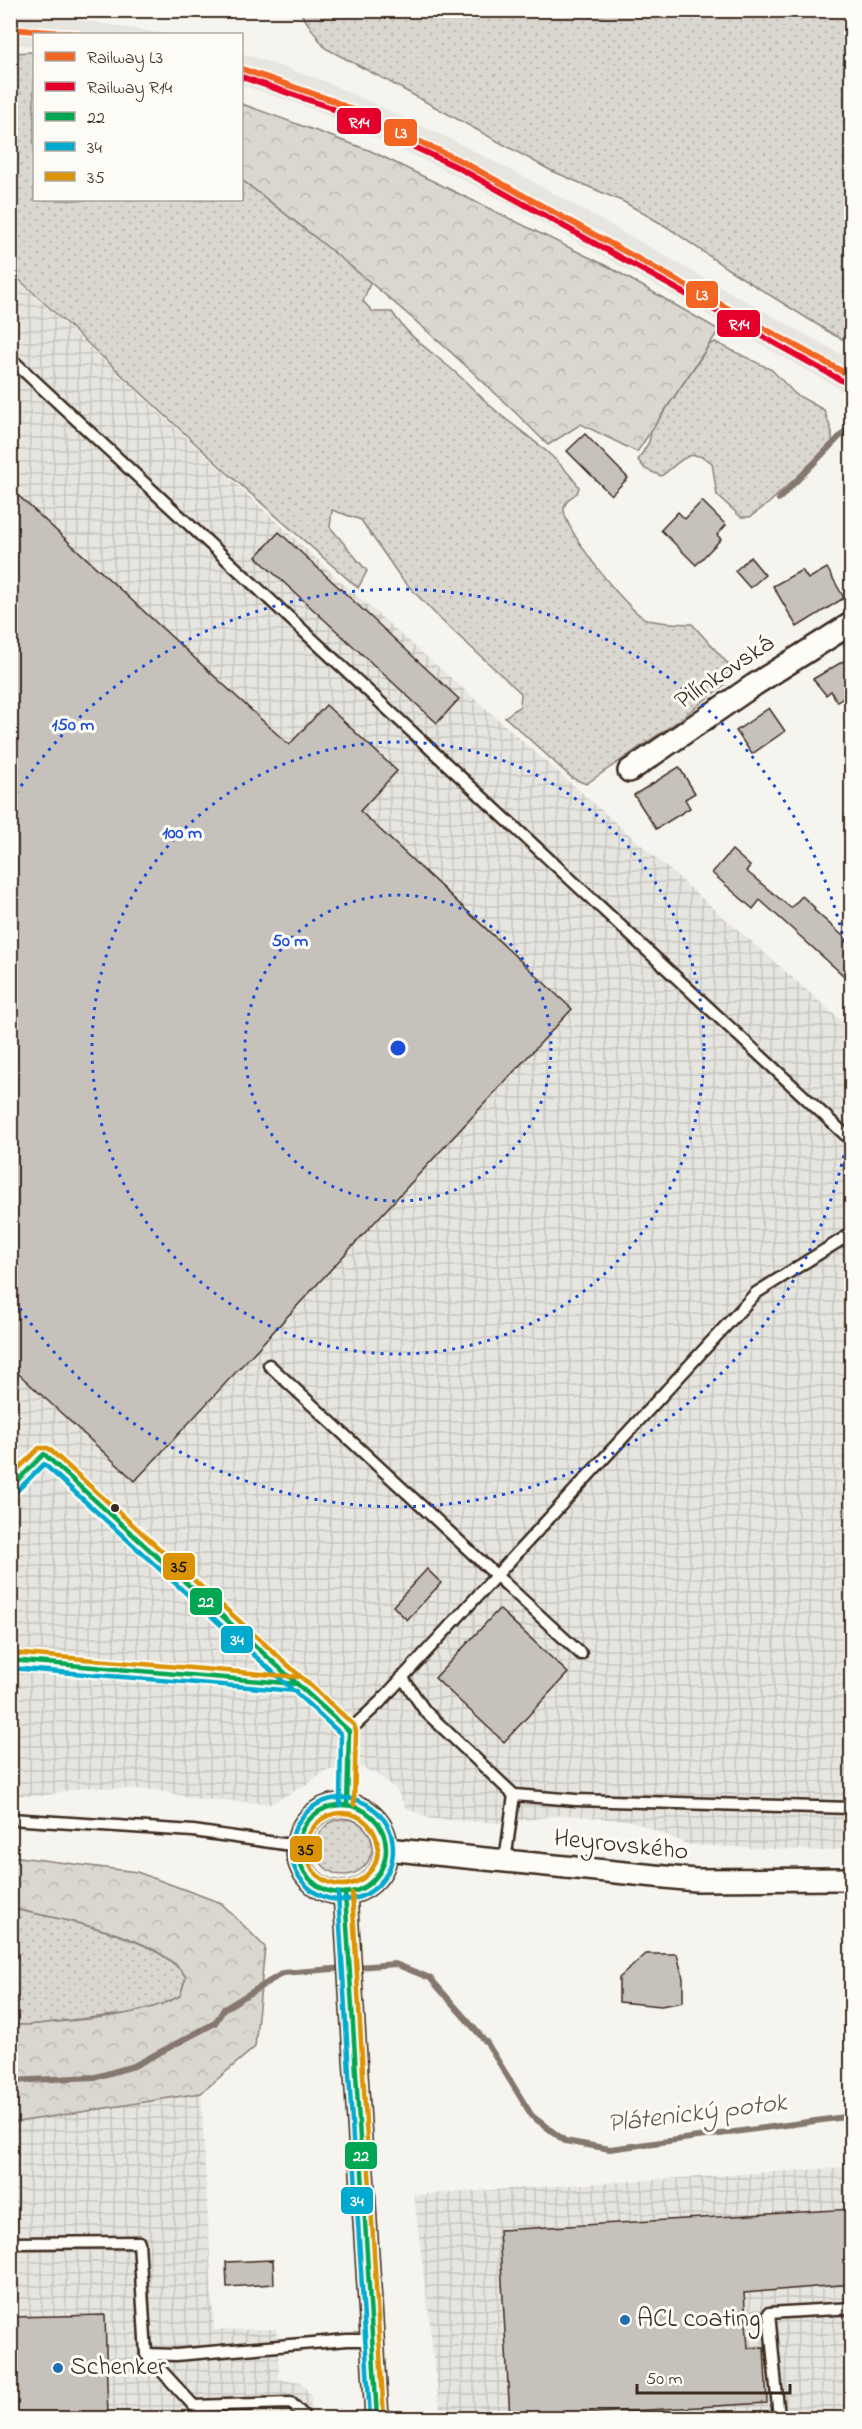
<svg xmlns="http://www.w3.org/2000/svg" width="862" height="2429" viewBox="0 0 862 2429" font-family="'Indie Flower',sans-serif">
<defs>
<pattern id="industrial-grid" width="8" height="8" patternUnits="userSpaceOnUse" patternTransform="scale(1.5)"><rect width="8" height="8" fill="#e7e5df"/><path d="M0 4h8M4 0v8" fill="none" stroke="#c7c5bf"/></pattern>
<pattern id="grass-dots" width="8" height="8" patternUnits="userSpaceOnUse" patternTransform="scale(1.5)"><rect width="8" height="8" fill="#dad6d0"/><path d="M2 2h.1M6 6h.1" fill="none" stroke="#bcb8b2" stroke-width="1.8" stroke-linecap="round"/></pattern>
<pattern id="forest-crowns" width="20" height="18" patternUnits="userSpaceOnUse" patternTransform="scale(1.5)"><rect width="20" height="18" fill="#dad6d0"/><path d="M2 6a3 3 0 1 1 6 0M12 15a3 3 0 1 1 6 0" fill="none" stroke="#bcb8b2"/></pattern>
</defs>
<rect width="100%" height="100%" fill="#f5f4ee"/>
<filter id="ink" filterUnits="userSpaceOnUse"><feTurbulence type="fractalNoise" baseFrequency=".0167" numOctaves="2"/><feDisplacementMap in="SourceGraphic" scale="12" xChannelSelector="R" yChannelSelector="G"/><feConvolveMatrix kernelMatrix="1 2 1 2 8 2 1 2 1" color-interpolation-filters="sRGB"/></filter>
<g filter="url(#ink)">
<g fill="#e7e5df">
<polygon points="11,13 62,17 166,34 34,34 34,46 11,44"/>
<polygon points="242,53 324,81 450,139 526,178 851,360 851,395 511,205 437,166 313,109 242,85"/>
</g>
<g fill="url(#industrial-grid)">
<polygon points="10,273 339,580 851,1029 851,1848 823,1851 690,1845 632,1821 565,1815 501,1823 431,1819 406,1808 396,1789 377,1774 353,1764 326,1771 309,1783 270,1804 199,1799 155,1790 85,1787 42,1796 11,1796"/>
<polygon points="201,2093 214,2330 277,2329 279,2379 301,2382 311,2396 312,2418 11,2418 11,2123"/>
<polygon points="851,2167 851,2410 703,2418 441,2418 414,2195"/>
</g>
<g fill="url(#grass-dots)" stroke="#8a8077" stroke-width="1.5">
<polygon points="299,11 851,11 851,343 834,335 728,269 667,227 624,202 550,170 386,80 325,48"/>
<path d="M34,52V200H242V180L371,281L363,301L373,312H392C410,339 431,351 455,372C471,386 485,402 502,416C530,438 558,457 579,487L577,493C571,497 564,502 564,510C564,530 628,612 646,619C660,624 678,623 692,624L729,665L724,685L678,721L586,784L572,778L505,717L520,706L521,693L440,619L401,578L361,520L332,510L330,527L367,571L358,588L225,471L11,272L10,53Z"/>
<path d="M715,342L772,370L795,394L824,410L832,432V444L769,503L750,517H741L717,495L712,463C689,444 679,464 661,476L645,469L638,460L649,442L651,431L710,344Z"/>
<circle cx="344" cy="1847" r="28"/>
<path d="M10,1908C60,1920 156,1934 186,1977L180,1996L164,2004L140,2012L29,2025H11Z"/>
</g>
<g fill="url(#forest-crowns)" stroke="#8a8077" stroke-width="1.5">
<path d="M242,104L371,151L609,267L719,330L637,452L581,424L548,445C453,348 349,262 242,180Z"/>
<path d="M11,1856L137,1872L221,1903L265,1947L255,2047L201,2093L11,2123V2025H29C78,2019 137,2019 180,1996L186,1977C157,1933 59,1920 11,1908Z"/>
</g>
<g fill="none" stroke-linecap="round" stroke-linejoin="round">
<g stroke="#84786e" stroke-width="6">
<polyline points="779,499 852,424"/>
<polyline points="10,2081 96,2077 134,2066 215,2023 224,2009 283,1973 395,1964 430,1978 487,2043 532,2116 565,2141 610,2149 852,2116"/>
</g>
</g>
<g fill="#c7c1bb" stroke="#3b2a1e" stroke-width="1.5">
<polygon points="585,434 628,478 611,495 567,451"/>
<polygon points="10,488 289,745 326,705 397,771 360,811 572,1009 135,1481 10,1366"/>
<polygon points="702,501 726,525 717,535 721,539 696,565 661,530 678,512 685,519"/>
<polygon points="279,532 459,699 437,723 256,557"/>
<polygon points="750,557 765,575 750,588 735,571"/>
<polygon points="827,568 844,598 797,627 773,586 802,570 808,579"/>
<polygon points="852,656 852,693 837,702 831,691 826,695 813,679"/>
<polygon points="769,708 785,731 752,754 736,731"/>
<polygon points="679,767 695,793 685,799 690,808 656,829 634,795"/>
<polygon points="732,850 750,866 746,871 791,908 802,896 815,908 814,910 852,944 852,983 760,900 753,909 712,873"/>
<polygon points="427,1569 441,1583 407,1620 393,1606"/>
<polygon points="499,1609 568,1673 504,1742 435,1678"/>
<polygon points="646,1954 677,1954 683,1978 683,2002 661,2006 619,2002 619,1978"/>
<polygon points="852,2209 852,2284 744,2293 748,2348 764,2347 767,2403 510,2418 499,2230"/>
<polygon points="273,2260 274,2284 227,2287 226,2262"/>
<polygon points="105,2315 108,2418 10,2418 10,2317"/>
</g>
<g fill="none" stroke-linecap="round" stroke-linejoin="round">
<g stroke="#3b2a1e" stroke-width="15">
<g id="lane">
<polyline points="10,358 852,1141"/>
<polyline points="269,1365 581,1654"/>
<polyline points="10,1488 44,1454 349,1731 347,1805"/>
<polyline points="10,1660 297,1684"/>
<polyline points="402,1677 425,1711 514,1795 505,1861"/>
<polyline points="349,1731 380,1702 756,1293 852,1233"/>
<polyline points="514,1795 576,1800 852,1808"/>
<polyline points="10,1819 193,1831 298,1846"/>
<polyline points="10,2243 139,2242 146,2354 194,2406 291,2403 303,2415 303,2418"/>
<polyline points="146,2354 176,2355 347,2340 373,2340"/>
<polyline points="779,2418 769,2313 852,2308"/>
</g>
</g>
<g stroke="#3b2a1e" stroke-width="26">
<g id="street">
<polyline points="629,771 754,685 852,623"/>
<circle cx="342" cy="1849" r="44"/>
<polyline points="386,1849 695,1880 852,1879"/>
<polyline points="345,1893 377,2418"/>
</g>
</g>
<use href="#lane" stroke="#fdfcf7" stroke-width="10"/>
<use href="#street" stroke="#fdfcf7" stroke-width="21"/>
<g stroke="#fdfcf7" stroke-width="9">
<g id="bus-1">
<polyline points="10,1488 44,1454 349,1731 347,1805"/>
<polyline points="10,1660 297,1684"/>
<circle cx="342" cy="1849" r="44"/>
<polyline points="345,1893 377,2418"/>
</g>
</g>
<g stroke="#fdfcf7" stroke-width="9">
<g id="bus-2">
<polyline points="15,1493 44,1464 341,1734 340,1805"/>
<polyline points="10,1668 296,1691"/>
<circle cx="342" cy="1849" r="51"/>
<polyline points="338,1893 370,2418"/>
</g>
</g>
<g stroke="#fdfcf7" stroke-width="9">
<g id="bus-3">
<polyline points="10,1477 39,1448 48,1448 354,1725 356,1731 354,1805"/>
<polyline points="11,1653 298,1677"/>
<circle cx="342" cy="1849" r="36"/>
<polyline points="352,1893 384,2418"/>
</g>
</g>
<use href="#bus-1" stroke="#00a651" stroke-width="4.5"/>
<use href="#bus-2" stroke="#00a9ce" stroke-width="4.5"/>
<use href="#bus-3" stroke="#db9304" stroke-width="4.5"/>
<g stroke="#fdfcf7" stroke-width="10">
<g id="rail-1">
<polyline points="10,29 77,34"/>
<polyline points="242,69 331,100 461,161 852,377"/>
</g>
</g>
<g stroke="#fdfcf7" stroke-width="10">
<polyline id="rail-2" points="242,77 329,107 457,167 848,384"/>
</g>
<use href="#rail-1" stroke="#f26522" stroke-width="6"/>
<use href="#rail-2" stroke="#e4002b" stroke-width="6"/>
</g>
</g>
<g fill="none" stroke="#1d4ed8" stroke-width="3" stroke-dasharray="3 6">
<circle cx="398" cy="1048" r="153"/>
<circle cx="398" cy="1048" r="306"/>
<path d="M851 1120A459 459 0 0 1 11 1295M11 801A459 459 0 0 1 851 976"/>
</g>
<circle fill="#3b2a1e" stroke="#fdfcf7" stroke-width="2" cx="115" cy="1508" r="5"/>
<g fill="#1f6fb2" stroke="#fdfcf7" stroke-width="2">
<circle cx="625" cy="2320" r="6"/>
<circle cx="58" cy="2368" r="6"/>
</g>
<g text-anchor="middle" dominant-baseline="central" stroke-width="6" stroke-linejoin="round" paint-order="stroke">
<g font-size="26" fill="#3b2a1e" stroke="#fdfcf7">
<text transform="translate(725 673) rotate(-34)">Pilínkovská</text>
<text transform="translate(621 1846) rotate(6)">Heyrovského</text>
</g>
<g font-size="26" fill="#3b2a1e" stroke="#fdfcf7" text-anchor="start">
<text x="637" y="2320">ACL coating</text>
<text x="70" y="2368">Schenker</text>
</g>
<g font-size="27" font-style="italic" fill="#65584d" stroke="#fdfcf7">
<text transform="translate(697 2114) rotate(-7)">Plátenický potok</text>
</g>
</g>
<circle cx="398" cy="1048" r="9" fill="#1d4ed8" stroke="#fdfcf7" stroke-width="3"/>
<g font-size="18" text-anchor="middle" font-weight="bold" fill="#1d4ed8" stroke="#fdfcf7" stroke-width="6" stroke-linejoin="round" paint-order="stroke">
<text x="73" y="730">150 m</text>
<text x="182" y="838">100 m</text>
<text x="290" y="946">50 m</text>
</g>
<g stroke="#fdfcf7" stroke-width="2">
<rect x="336" y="107" width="46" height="28" rx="6" fill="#e4002b"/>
<rect x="383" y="118" width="35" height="29" rx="6" fill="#f26522"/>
<rect x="685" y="280" width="34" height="29" rx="6" fill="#f26522"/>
<rect x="716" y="309" width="45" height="29" rx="6" fill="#e4002b"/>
<rect x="162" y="1552" width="34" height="29" rx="6" fill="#db9304"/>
<rect x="189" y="1587" width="34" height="29" rx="6" fill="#00a651"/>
<rect x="220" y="1625" width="34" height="29" rx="6" fill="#00a9ce"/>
<rect x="289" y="1835" width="34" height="28" rx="6" fill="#db9304"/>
<rect x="344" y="2141" width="34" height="29" rx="6" fill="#00a651"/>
<rect x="340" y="2186" width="34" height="29" rx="6" fill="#00a9ce"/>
</g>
<g font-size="16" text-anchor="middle" font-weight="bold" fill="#fff">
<text x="359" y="127">R14</text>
<text x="401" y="138">L3</text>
<text x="702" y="300">L3</text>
<text x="739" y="329">R14</text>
<text x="206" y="1607">22</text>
<text x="237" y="1645">34</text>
<text x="361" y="2161">22</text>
<text x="357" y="2206">34</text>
</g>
<g font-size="16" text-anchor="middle" font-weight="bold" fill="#111">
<text x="179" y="1572">35</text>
<text x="306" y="1855">35</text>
</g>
<rect width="862" height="2429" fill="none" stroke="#fdfcf7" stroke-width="36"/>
<rect x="18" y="18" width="826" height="2393" fill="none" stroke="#3b2a1e" stroke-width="2" filter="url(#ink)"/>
<rect x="33" y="33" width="210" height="168" fill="#fdfcf7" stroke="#afa8a0" stroke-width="1.5"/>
<rect x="45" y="52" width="30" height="9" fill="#f26522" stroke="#afa8a0" stroke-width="1.5"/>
<text x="87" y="63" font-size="18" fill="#3b2a1e">Railway L3</text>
<rect x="45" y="82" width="30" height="9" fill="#e4002b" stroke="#afa8a0" stroke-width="1.5"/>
<text x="87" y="93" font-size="18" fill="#3b2a1e">Railway R14</text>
<rect x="45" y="112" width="30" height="9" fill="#00a651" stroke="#afa8a0" stroke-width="1.5"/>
<text x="87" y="123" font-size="18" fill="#3b2a1e">22</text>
<rect x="45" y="142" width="30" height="9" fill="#00a9ce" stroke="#afa8a0" stroke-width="1.5"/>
<text x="87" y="153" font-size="18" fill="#3b2a1e">34</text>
<rect x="45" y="172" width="30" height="9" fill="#db9304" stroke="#afa8a0" stroke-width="1.5"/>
<text x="87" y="183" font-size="18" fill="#3b2a1e">35</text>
<path d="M637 2384v9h153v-9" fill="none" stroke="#3b2a1e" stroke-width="3"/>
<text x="646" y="2384" font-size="18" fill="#3b2a1e" stroke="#fdfcf7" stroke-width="4.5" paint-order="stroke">50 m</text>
</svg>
